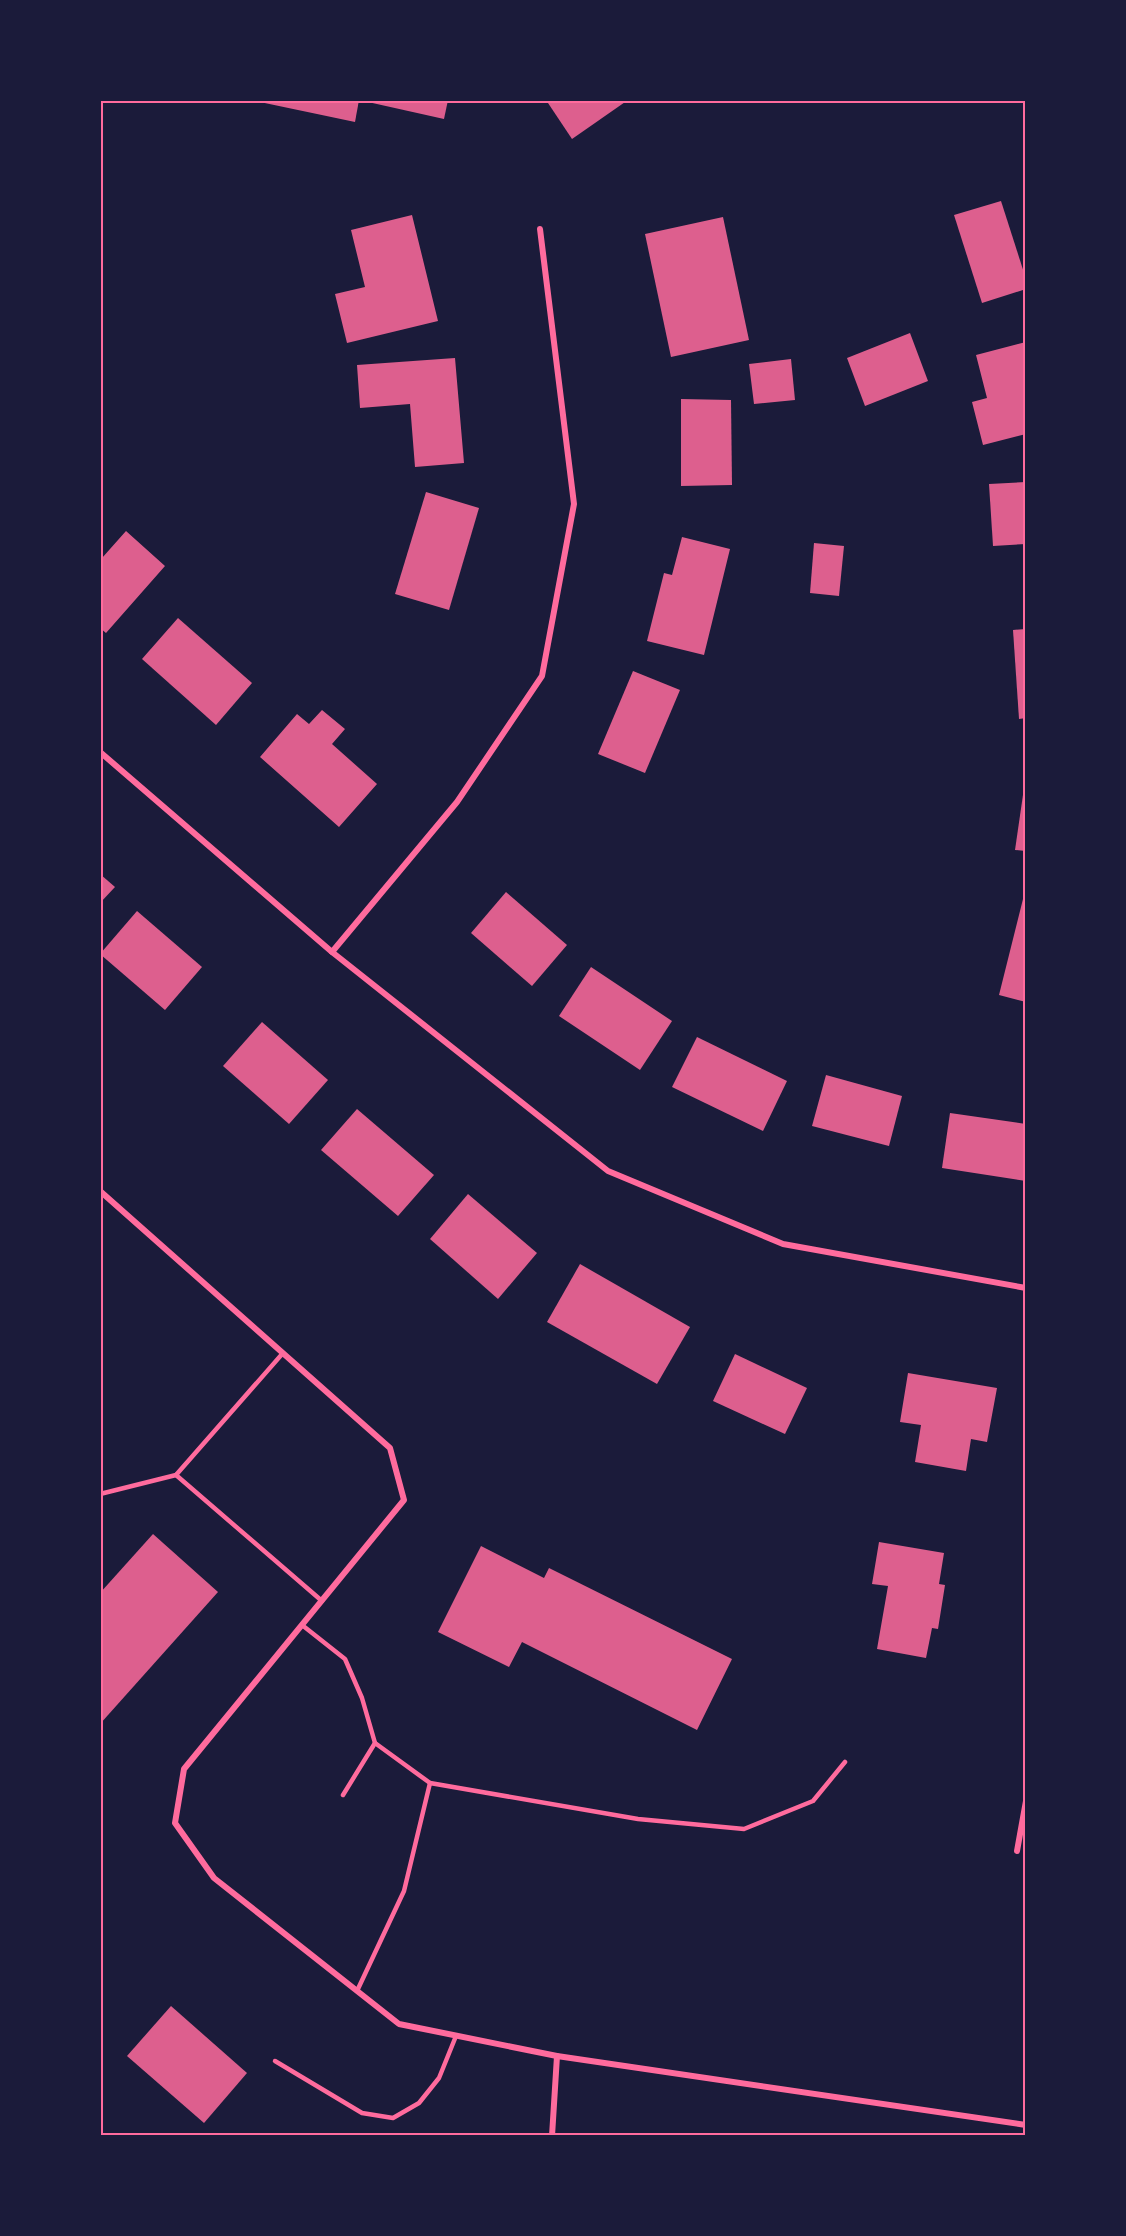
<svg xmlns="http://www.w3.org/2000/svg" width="1126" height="2236" viewBox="0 0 1126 2236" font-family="'IBM Plex Sans',sans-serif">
<rect width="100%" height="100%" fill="#1b1b3a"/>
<g fill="#dd5f8e">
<polygon points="251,100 359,100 355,122"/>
<polygon points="359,100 448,100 444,119"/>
<polygon points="546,100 628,100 572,139"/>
<polygon points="1001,201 1026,279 1026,289 982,303 954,215"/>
<polygon points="412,215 438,321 347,343 335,294 365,287 351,230"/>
<polygon points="723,217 749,340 671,357 645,234"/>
<polygon points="910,333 928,381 865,406 847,358"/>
<polygon points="1026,342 1026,434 983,445 972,402 987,398 976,355"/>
<polygon points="455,358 464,463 415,467 410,404 360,408 357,365"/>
<polygon points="791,359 795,400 754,404 749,364"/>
<polygon points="681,399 731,400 732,485 681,486"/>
<polygon points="1026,482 1026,544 993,546 989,484"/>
<polygon points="426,492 479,508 449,610 395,594"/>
<polygon points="126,531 165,566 106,633 100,628 100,557 102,558"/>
<polygon points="682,537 730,549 704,655 647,641 664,573 672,575"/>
<polygon points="814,543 844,546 839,596 810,593"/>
<polygon points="178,618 252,683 216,725 142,659"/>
<polygon points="1026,629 1026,718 1019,719 1013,630"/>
<polygon points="633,671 680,690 645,773 598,754"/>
<polygon points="322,710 345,729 332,744 377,784 339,827 260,757 297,714 309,724"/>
<polygon points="1024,788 1026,788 1026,851 1015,850"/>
<polygon points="100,874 115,887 100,903"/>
<polygon points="1025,891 1026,892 1026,1002 999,995"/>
<polygon points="506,892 567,945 532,986 471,933"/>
<polygon points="137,911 202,967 165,1010 100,954"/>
<polygon points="591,967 672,1021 640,1070 559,1016"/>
<polygon points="262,1022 328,1080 289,1124 223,1066"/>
<polygon points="697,1037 787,1081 763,1131 672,1087"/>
<polygon points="826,1075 902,1096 889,1146 812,1126"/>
<polygon points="357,1109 434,1175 398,1216 321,1150"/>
<polygon points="950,1113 1026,1124 1026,1181 942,1168"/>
<polygon points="468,1194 537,1253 498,1299 430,1239"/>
<polygon points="580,1264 690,1327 657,1384 547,1322"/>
<polygon points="735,1354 807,1388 785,1434 713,1401"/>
<polygon points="908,1373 997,1388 987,1442 971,1439 966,1471 915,1462 921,1425 900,1422"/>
<polygon points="153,1534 218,1592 100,1724 100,1593"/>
<polygon points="879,1542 944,1553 939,1584 945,1585 938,1629 932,1628 926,1658 877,1649 888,1586 872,1584"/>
<polygon points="481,1546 544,1578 549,1568 732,1659 697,1730 522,1642 509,1667 438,1632"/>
<polygon points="171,2006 247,2073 204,2123 127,2056"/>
</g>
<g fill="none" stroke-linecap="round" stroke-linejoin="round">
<g stroke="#ff6b9d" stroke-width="4.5">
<polyline points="176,1475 322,1601"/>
<polyline points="100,1494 176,1475 283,1353"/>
<polyline points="302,1625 345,1659 362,1698 375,1743 430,1783"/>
<polyline points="343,1795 375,1743"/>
<polyline points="357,1991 404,1891 430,1783 638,1819 744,1829 813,1801 845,1762"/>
<polyline points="275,2061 362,2113 393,2118 419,2103 439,2078 456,2036"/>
</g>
<g stroke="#ff6b9d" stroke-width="6">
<polyline points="100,752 332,952 608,1171 783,1244 1026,1288"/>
<polyline points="332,952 457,802 542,676 574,504 540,229"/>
<polyline points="100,1191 390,1448 404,1500 184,1769 175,1823 214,1878 399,2024 557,2056 1026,2125"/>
<polyline points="1017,1851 1026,1801"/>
<polyline points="552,2136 557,2056"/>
</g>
</g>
<rect width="1126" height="2236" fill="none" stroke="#1b1b3a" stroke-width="204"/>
<rect x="102" y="102" width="922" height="2032" fill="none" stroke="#ff6b9d" stroke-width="2"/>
</svg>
